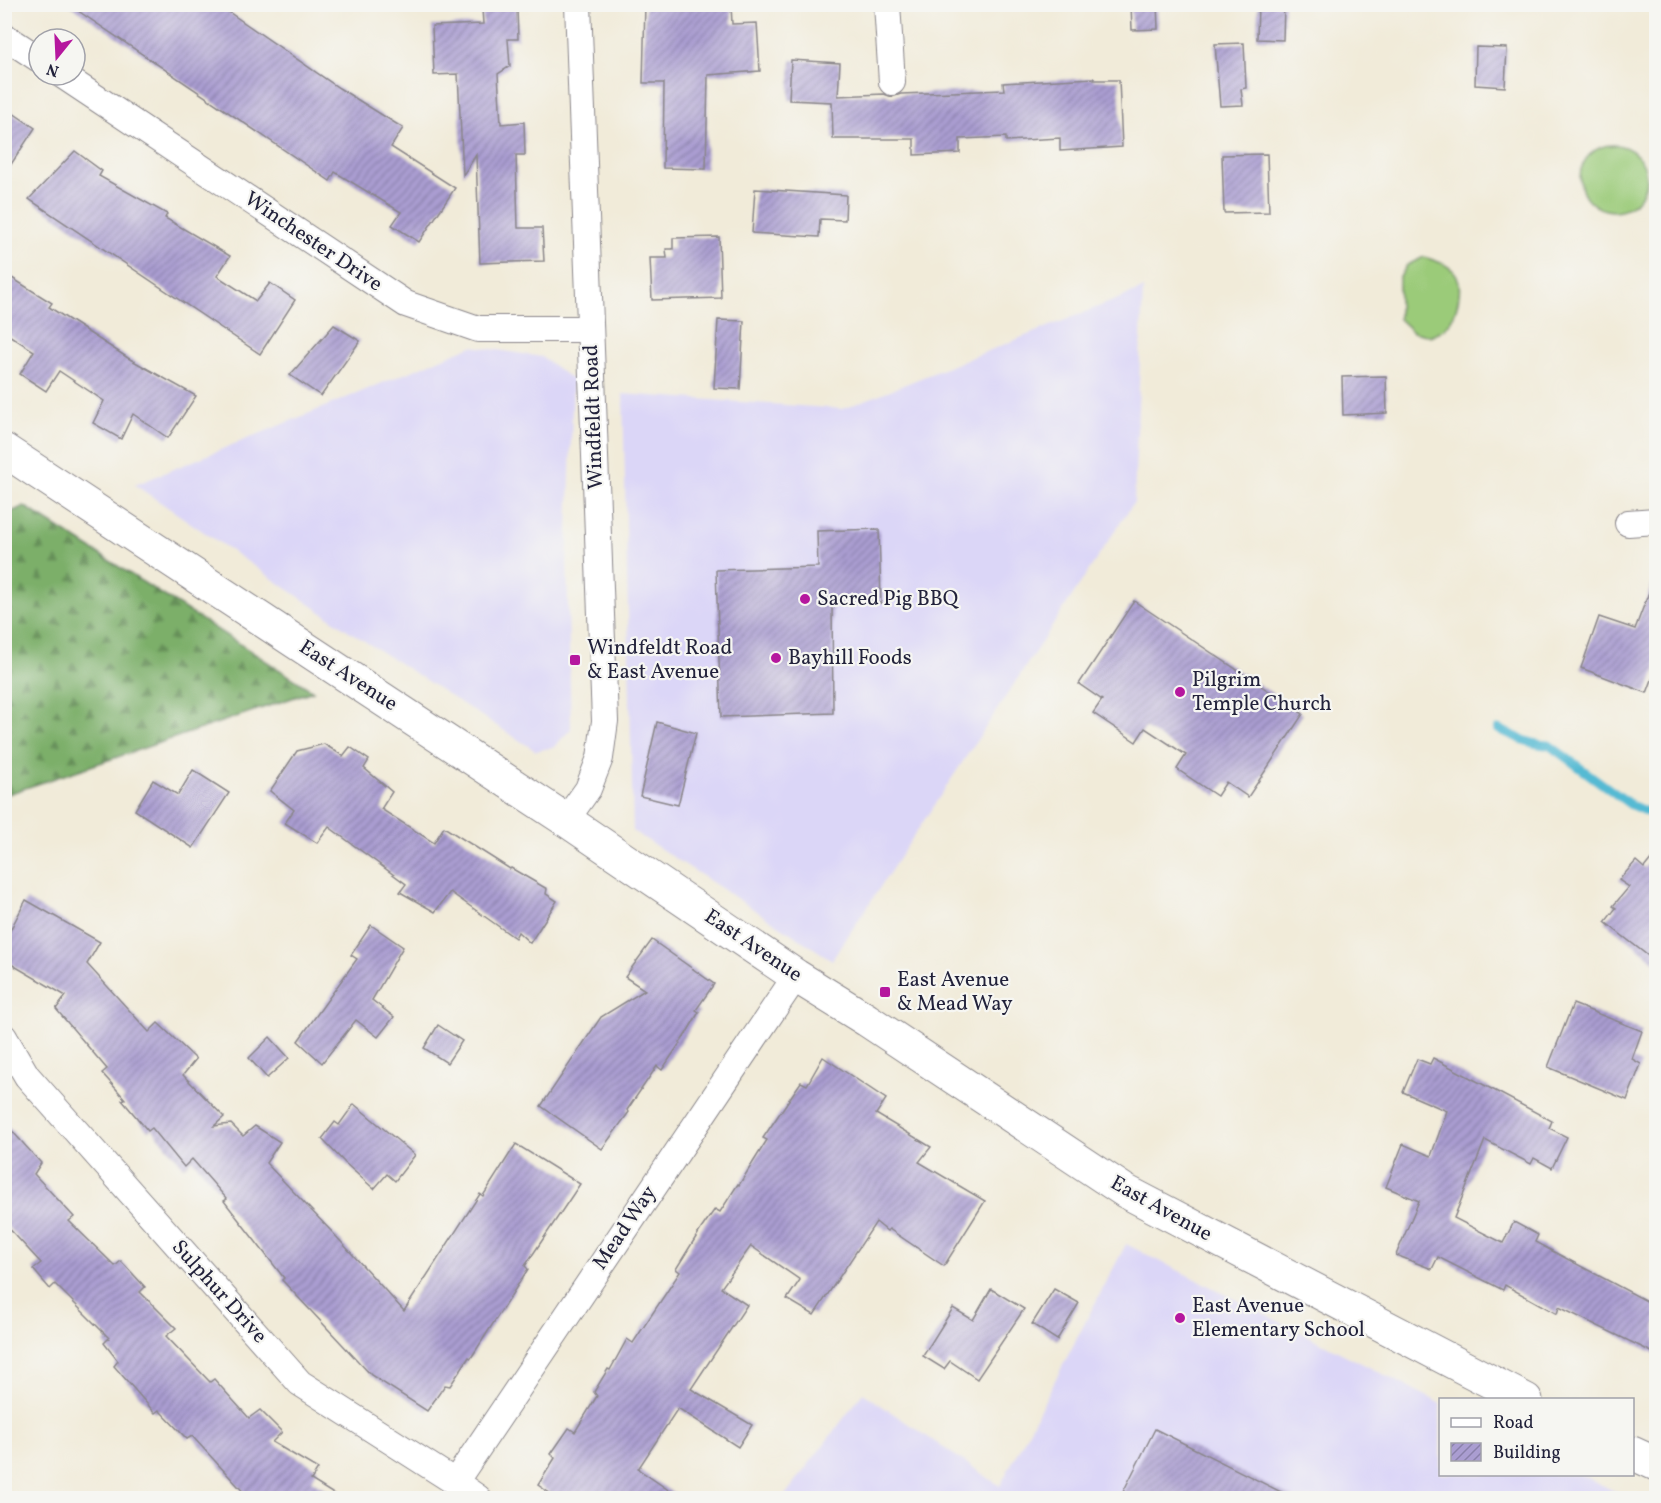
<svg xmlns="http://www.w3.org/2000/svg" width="1661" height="1503" viewBox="0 0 1661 1503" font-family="Vollkorn,serif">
<defs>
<pattern id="forest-firs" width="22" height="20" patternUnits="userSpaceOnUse" patternTransform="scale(1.5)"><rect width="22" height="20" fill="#7caf69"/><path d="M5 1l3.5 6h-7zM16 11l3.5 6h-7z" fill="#658e58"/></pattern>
<pattern id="building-hatch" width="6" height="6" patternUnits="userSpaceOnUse" patternTransform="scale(1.5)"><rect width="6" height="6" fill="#aa9dd1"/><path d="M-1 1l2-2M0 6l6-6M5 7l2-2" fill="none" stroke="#8a80ab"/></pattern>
</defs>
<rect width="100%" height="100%" fill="#f6f6f2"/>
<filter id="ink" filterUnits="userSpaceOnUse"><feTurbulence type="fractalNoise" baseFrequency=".0167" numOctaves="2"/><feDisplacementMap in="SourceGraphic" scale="12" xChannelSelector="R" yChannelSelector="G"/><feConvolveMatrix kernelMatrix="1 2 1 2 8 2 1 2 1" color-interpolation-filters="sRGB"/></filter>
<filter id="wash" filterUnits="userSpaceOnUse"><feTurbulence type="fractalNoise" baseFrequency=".008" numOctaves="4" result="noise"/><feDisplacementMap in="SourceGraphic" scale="24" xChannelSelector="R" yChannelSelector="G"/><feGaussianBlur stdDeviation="1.35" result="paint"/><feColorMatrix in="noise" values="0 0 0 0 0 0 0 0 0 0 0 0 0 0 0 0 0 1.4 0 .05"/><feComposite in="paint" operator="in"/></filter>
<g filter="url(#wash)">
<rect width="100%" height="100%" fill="#f1ebd9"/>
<g fill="#dbd6f7">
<polygon points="1143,289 1134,502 832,960 633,831 623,394 843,409"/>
<polygon points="472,346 542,357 573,380 567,563 571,729 554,747 536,751 349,631 135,485"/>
<polygon points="1126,1244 1440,1403 1440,1474 1581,1475 1629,1498 783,1498 863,1393 1000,1486"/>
</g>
<polygon fill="url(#forest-firs)" stroke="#4f6852" stroke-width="1.5" points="24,506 313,691 5,795 5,515"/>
<g fill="#9bcb79" stroke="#5e765a" stroke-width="1.5">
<circle cx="1613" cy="178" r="33"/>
<path d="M1424,257C1435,261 1451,264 1457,276C1463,290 1457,314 1447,326C1444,330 1436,333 1431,336L1413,332L1399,319V279L1407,265Z"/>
</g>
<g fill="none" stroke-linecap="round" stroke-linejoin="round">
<path stroke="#54bad3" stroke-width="9" d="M1498,729C1515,736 1530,745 1549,745L1631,805L1656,816"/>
</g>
<g id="blocks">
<g fill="url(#building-hatch)">
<polygon points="68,4 217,4 339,88 403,128 391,147 455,188 419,242 392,225 401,212 335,172 330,181"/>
<polygon points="645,4 731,4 732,24 757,23 760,71 708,75 706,169 663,168 664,83 643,83"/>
<polygon points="1131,4 1157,4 1158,29 1132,30"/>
<polygon points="1258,4 1284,4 1283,40 1257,39"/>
<polygon points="517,8 518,39 508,39 510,66 498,74 501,124 524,122 525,155 516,155 518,228 542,228 544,261 480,263 476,155 463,175 458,74 434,75 432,26 483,24 482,9"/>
<polygon points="1244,43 1246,88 1241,89 1243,105 1220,106 1215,44"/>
<polygon points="1476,47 1507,48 1505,87 1475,85"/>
<polygon points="791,60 840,63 838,96 884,94 892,97 901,94 1004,90 1003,83 1094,78 1094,80 1119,80 1122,147 1060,151 1060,138 1006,141 1006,137 960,139 960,153 914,155 914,139 833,139 832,102 789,100"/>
<polygon points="4,107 35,128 4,175"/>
<polygon points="75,151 102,171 99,176 167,214 165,218 230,256 217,276 256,301 270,283 295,300 260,354 29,199"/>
<polygon points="1267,154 1269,212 1224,213 1222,155"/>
<polygon points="755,189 846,195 845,220 820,219 819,237 752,233"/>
<polygon points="719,237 721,298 652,300 650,258 667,258 666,249 673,249 673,238"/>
<polygon points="4,273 52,303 49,307 128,358 196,396 168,438 133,414 121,439 93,423 104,401 59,371 46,391 20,374 34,351 4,332"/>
<polygon points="718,320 744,321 740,389 714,388"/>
<polygon points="334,325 360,341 321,396 290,375"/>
<polygon points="1386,376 1387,413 1343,415 1342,377"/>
<polygon points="879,529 881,603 832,603 833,713 721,717 716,570 818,567 817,531"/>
<polygon points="1654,579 1656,580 1656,669 1647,693 1581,668 1599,617 1635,629"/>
<polygon points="1134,601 1303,714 1248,797 1226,782 1217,796 1177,769 1186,755 1145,728 1136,742 1093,713 1102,700 1079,684"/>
<polygon points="657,722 696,733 678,805 640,796"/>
<polygon points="324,744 343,756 350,747 369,760 364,768 392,792 381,809 434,843 444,827 510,869 511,868 547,889 546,894 557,901 530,943 518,932 515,938 450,892 435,912 400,892 406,884 329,827 317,843 285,823 294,810 270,791 297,751"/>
<polygon points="193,770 229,793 193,848 135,810 153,780 178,795"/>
<polygon points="1656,853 1656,962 1605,922 1616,908 1613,906 1629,887 1619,880 1636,861 1644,868"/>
<polygon points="26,900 100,942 87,964 149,1032 158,1023 196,1059 183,1075 224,1117 214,1126 231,1124 243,1136 255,1126 280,1142 266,1163 333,1233 404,1311 480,1194 483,1196 516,1144 580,1184 525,1266 528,1269 471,1358 469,1357 450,1386 445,1385 427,1411 371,1375 282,1280 284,1278 224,1201 227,1199 192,1159 184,1167 152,1128 148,1131 122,1100 125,1099 102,1073 107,1069 56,1009 66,996 4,960 4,942"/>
<polygon points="371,925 403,947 372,1000 394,1017 378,1037 356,1020 322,1063 298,1041 357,959 351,955"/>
<polygon points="652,940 714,984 696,1010 699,1012 686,1034 662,1070 657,1066 627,1110 629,1112 602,1149 541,1106 601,1017 645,990 625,977"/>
<polygon points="1573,1004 1642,1031 1632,1059 1641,1064 1627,1100 1548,1067"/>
<polygon points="438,1025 462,1041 447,1063 424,1048"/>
<polygon points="270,1037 289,1058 267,1078 249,1058"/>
<polygon points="823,1057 886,1099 876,1114 931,1147 919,1162 985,1201 944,1266 889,1229 887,1231 876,1222 814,1315 787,1299 800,1280 751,1246 721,1288 747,1305 691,1389 752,1425 738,1447 678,1408 638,1469 680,1498 557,1498 538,1485 555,1458 551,1454 569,1428 575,1432 597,1396 594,1392 608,1369 610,1370 627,1339 633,1343 680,1272 676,1269 701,1229 715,1209 720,1212 738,1184 739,1185 767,1140 763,1138 801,1082 807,1085"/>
<polygon points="1433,1058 1552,1121 1549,1128 1567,1137 1552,1168 1534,1158 1531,1164 1485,1140 1454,1218 1503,1243 1514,1222 1538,1235 1535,1242 1656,1306 1656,1354 1559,1307 1557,1314 1505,1285 1503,1290 1438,1257 1432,1269 1396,1255 1419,1201 1386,1187 1403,1144 1431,1156 1447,1111 1403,1092 1417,1059 1430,1064"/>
<polygon points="354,1104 415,1155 395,1181 387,1174 374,1189 345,1163 322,1139 335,1122 339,1125"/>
<polygon points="4,1122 41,1163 34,1174 74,1217 69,1221 115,1266 121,1261 145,1287 140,1292 176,1328 166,1336 210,1382 214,1379 249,1418 260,1410 282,1432 272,1442 318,1469 311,1480 340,1498 249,1498 192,1436 187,1439 159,1410 155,1413 114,1366 118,1361 104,1343 109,1338 55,1284 50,1289 33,1269 41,1263 4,1223"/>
<polygon points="991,1289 1024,1309 977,1379 950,1361 944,1369 923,1356 953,1308 973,1320"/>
<polygon points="1054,1289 1079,1303 1057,1340 1032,1324"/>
<polygon points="1155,1429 1293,1498 1120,1498"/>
</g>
</g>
</g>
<g filter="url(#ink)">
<use href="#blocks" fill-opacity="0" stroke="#8a868a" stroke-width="1.5"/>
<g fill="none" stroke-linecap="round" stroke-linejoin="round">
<g stroke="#8a868a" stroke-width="28">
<g id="street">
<polyline points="887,4 892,82"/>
<polyline points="4,36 39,59"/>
<polyline points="62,75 406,304 478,329 590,329"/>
<polyline points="1628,523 1656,521"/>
<polyline points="566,820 588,789 600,758 605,721 578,4"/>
<polyline points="4,1037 27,1076 300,1383 455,1482 478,1498"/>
<polyline points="455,1482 796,976"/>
</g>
</g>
<g stroke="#8a868a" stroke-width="35">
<g id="secondary">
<polyline points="4,450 566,820 796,976 867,1020 1125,1191 1526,1400"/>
<polyline points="1632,1453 1656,1464"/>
</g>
</g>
<use href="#street" stroke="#fff" stroke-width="26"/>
<use href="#secondary" stroke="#fff" stroke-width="33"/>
</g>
</g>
<g fill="#b5179e" stroke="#f6f6f2" stroke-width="2">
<circle cx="805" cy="599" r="6"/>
<circle cx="776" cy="658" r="6"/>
<rect x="569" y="654" width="12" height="12" rx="3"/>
<circle cx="1180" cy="692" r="6"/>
<rect x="879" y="986" width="12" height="12" rx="3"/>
<circle cx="1180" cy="1318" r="6"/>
</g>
<g text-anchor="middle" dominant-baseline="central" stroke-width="4.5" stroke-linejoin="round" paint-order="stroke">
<g font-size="21" fill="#22223b" stroke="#f6f6f2">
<text transform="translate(313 242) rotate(34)">Winchester Drive</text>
<text transform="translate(594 417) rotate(-92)">Windfeldt Road</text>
<text transform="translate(348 676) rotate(33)">East Avenue</text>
<text transform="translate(753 946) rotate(34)">East Avenue</text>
<text transform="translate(1161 1209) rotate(29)">East Avenue</text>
<text transform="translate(625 1228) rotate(-56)">Mead Way</text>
<text transform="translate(219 1292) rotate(48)">Sulphur Drive</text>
</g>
<g font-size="21" fill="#22223b" stroke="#f6f6f2" text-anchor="start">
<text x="817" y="599">Sacred Pig BBQ</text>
<text x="587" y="648">Windfeldt Road<tspan x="587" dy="24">&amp; East Avenue</tspan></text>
<text x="788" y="658">Bayhill Foods</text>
<text x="1192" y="680">Pilgrim<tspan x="1192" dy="24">Temple Church</tspan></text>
<text x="897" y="980">East Avenue<tspan x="897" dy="24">&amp; Mead Way</tspan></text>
<text x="1192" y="1306">East Avenue<tspan x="1192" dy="24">Elementary School</tspan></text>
</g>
</g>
<rect width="1661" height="1503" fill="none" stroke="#f6f6f2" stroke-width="24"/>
<rect x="1439" y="1398" width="195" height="78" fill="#f6f6f2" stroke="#a1a1a9" stroke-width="1.5"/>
<rect x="1451" y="1418" width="30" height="9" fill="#ffffff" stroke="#a1a1a9" stroke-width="1.5"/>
<text x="1493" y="1428" font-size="18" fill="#22223b">Road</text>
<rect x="1451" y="1443" width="30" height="18" fill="url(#building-hatch)" stroke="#a1a1a9" stroke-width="1.5"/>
<text x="1493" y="1458" font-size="18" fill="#22223b">Building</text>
<g transform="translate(57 57) rotate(198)"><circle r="28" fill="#f6f6f2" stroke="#a1a1a9" stroke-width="1.5"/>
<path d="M0-4.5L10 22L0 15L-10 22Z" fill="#b5179e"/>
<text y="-9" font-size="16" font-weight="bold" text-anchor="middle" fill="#22223b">N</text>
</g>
</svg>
